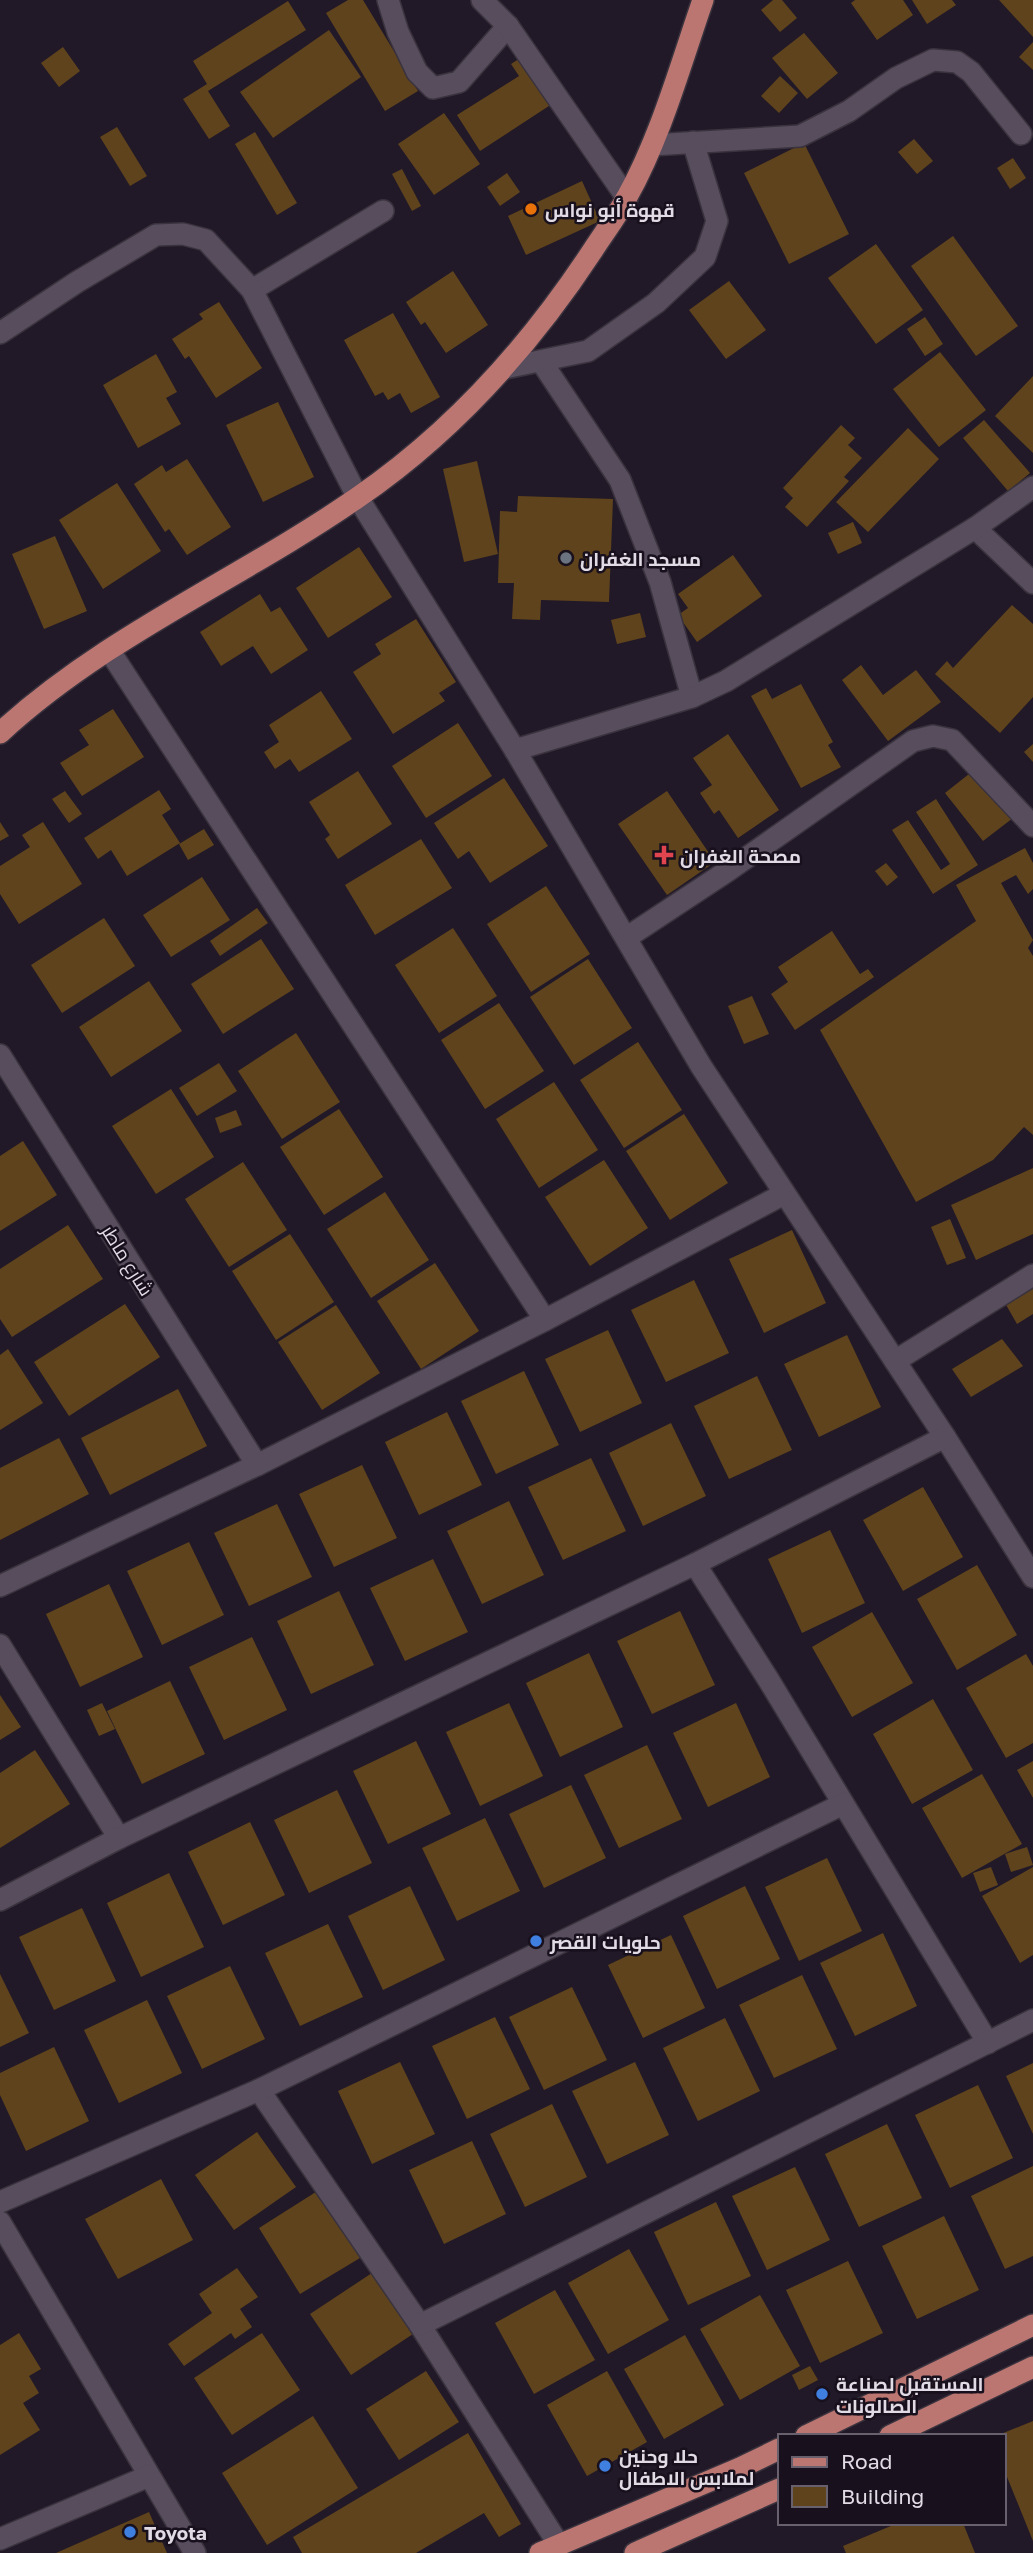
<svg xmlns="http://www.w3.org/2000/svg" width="1033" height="2553" viewBox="0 0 1033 2553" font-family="'Golos Text',Cairo,sans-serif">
<rect width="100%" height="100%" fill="#211927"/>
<g fill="#5f431c">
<polygon points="348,0 363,0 418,91 385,111 326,13"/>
<polygon points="773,0 782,0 797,18 780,32 761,10"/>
<polygon points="855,0 903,0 913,15 877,40 851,3"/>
<polygon points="912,0 952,0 956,5 927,24"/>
<polygon points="999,0 1033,0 1033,37"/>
<polygon points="288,1 306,30 208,91 230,126 209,139 183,99 207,84 193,61"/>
<polygon points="329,30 361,77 273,138 240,92"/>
<polygon points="804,33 838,73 807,99 772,58"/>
<polygon points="1033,42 1033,70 1019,57"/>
<polygon points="63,47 80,71 59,87 41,63"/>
<polygon points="525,55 555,102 480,151 457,115 519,76 511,64"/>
<polygon points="780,76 798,93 779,113 761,96"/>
<polygon points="444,113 480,164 434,195 398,144"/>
<polygon points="117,127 147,176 130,186 100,137"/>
<polygon points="255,132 297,203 277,215 235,144"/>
<polygon points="914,139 933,161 917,174 898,152"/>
<polygon points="804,143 849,234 789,264 744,173"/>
<polygon points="1013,158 1026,178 1010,189 997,168"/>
<polygon points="402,169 421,206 412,211 392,174"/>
<polygon points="507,173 520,192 500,206 487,187"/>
<polygon points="582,181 600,221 526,255 508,216"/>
<polygon points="953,236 1018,326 976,356 911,266"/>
<polygon points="876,244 923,310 876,344 828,278"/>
<polygon points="453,271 488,325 446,353 425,322 421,325 406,302"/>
<polygon points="729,281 766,330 726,359 689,310"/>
<polygon points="219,302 262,368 216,398 189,356 185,359 172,339 203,319 199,314"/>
<polygon points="393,313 440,397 411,413 400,393 388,400 383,392 375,396 344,340"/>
<polygon points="925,317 943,344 925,356 907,329"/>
<polygon points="940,352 986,410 939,447 893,389"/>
<polygon points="156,354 177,392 166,398 181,424 138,448 103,385"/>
<polygon points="1033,376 1033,453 995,416"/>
<polygon points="278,402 314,477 263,502 226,425"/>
<polygon points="984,420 1030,473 1008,491 963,438"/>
<polygon points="841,425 855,438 848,445 862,458 844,477 849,481 807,527 785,507 793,498 783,488"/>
<polygon points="908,428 939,459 868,532 836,502"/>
<polygon points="187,459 231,527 187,555 169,529 165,532 134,484 162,465 166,472"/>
<polygon points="477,461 498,554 464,562 443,469"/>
<polygon points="117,483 161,551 103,589 59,520"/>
<polygon points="518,496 613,499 609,602 541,600 540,620 512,619 514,583 498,583 500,511 517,512"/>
<polygon points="853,522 862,543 838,554 828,533"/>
<polygon points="55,536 87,611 44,629 12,554"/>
<polygon points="359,547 392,597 328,638 296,588"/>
<polygon points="733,555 762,596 697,642 678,615 688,608 678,594"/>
<polygon points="260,594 271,612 280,607 308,650 271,674 253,646 221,666 200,632"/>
<polygon points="1012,605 1033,624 1033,697 1000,733 935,674 947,661 953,668"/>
<polygon points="640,613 646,637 617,644 611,620"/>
<polygon points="416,619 456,682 439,693 445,701 393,734 353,672 381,654 375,644"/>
<polygon points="861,665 883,695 916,670 941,702 888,741 842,680"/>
<polygon points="801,684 833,742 828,745 841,767 801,788 751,696 766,688 772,699"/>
<polygon points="321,691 352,739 299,772 290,759 275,769 264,752 279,742 269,725"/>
<polygon points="113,709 144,757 82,796 60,763 89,745 79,730"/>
<polygon points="458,723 492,776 426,818 392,766"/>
<polygon points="728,734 779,810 738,838 719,810 714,814 700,793 712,785 693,758"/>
<polygon points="1033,744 1033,762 1024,752"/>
<polygon points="974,770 1013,818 983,841 945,793"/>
<polygon points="358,771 392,824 338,859 325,839 330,835 309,802"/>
<polygon points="504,778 548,846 490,883 469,851 458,859 434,823"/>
<polygon points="159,790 171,809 162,815 180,843 127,876 111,850 98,859 84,838"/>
<polygon points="65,791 82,814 69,823 52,799"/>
<polygon points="667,791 715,862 667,895 618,824"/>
<polygon points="936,799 978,865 933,894 892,830 908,820 941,870 950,864 916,812"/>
<polygon points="0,822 9,836 0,841"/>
<polygon points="43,822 82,884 19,924 0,894 0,866 30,847 22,835"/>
<polygon points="204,829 214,845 188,860 179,844"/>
<polygon points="421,839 452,888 375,935 345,885"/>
<polygon points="1025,848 1033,863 1033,889 1028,894 1016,875 1001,883 1033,940 1028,948 1033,956 1033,1135 1024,1127 993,1160 916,1202 820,1030 976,921 956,885"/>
<polygon points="886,863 898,877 887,886 875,871"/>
<polygon points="202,877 230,920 171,957 143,915"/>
<polygon points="546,886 590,954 531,992 487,924"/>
<polygon points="257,908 268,923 220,956 210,941"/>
<polygon points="104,918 135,966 62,1013 31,965"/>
<polygon points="453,928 497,996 439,1033 395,965"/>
<polygon points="832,931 860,974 868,969 874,977 795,1030 771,994 788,982 778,967"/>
<polygon points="261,939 294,989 223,1034 191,984"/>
<polygon points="588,959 632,1028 574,1065 530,997"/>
<polygon points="149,981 182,1031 111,1077 79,1027"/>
<polygon points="752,996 769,1034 744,1044 728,1006"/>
<polygon points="499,1003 544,1071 485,1109 441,1040"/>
<polygon points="296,1033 340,1102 282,1139 238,1071"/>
<polygon points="638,1042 682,1110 624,1148 580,1080"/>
<polygon points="219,1063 237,1091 197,1116 179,1088"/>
<polygon points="554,1082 598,1150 539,1188 496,1119"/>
<polygon points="171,1089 214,1157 156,1194 112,1126"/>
<polygon points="339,1109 383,1177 324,1215 280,1147"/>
<polygon points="236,1110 242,1125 220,1133 215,1118"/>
<polygon points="684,1114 728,1183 670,1220 626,1151"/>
<polygon points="23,1141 57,1195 0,1231 0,1156"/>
<polygon points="604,1160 648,1228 590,1266 545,1197"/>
<polygon points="243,1162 287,1230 229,1267 185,1199"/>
<polygon points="1033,1168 1033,1234 976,1260 951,1205"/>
<polygon points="385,1192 429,1260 371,1298 327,1229"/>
<polygon points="950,1219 966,1258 947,1265 931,1227"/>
<polygon points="68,1225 103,1279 12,1337 0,1319 0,1269"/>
<polygon points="792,1230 826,1303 764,1333 729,1259"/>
<polygon points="290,1234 334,1302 276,1340 232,1271"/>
<polygon points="435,1263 479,1331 421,1369 377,1301"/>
<polygon points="694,1280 729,1353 666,1382 631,1310"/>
<polygon points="1033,1287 1033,1314 1017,1324 1005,1303"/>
<polygon points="125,1304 160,1357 69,1416 34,1362"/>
<polygon points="336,1305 380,1373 322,1410 278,1342"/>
<polygon points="608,1330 642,1403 580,1432 545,1359"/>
<polygon points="847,1335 881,1407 819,1437 784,1364"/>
<polygon points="1002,1339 1023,1366 971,1397 952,1369"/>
<polygon points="8,1349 43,1403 0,1430 0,1355"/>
<polygon points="524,1371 559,1445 496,1474 461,1401"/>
<polygon points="757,1376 792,1450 729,1479 694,1406"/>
<polygon points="178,1389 207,1446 110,1495 81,1438"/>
<polygon points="447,1412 482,1485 419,1515 385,1442"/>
<polygon points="671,1423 706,1496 643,1526 609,1453"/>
<polygon points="59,1438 89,1494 0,1540 0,1468"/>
<polygon points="591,1458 626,1531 563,1560 528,1487"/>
<polygon points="362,1465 397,1538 334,1567 299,1494"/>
<polygon points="923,1487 963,1557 903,1591 863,1520"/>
<polygon points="509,1501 544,1575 482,1604 447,1531"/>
<polygon points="277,1504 312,1577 249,1606 214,1533"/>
<polygon points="830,1530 865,1603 802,1633 768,1559"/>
<polygon points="189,1542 224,1615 162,1645 127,1571"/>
<polygon points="433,1559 468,1632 405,1661 370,1588"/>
<polygon points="977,1565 1017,1635 957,1670 917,1599"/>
<polygon points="109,1584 143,1657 80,1687 46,1614"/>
<polygon points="339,1591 374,1665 311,1694 277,1621"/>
<polygon points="680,1611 715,1685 652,1714 617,1641"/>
<polygon points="872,1612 913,1683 852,1717 812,1647"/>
<polygon points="252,1637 287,1710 224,1740 189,1667"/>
<polygon points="589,1653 623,1727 560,1757 526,1683"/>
<polygon points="1026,1654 1033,1666 1033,1743 1006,1758 966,1688"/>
<polygon points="170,1681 205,1754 142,1784 107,1711"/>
<polygon points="0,1695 21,1727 0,1740"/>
<polygon points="933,1699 973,1770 912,1804 873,1734"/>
<polygon points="102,1703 115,1729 99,1736 87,1710"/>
<polygon points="509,1703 543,1776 480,1806 446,1732"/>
<polygon points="736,1703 770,1777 708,1807 673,1733"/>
<polygon points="416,1741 451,1814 388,1844 353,1771"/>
<polygon points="647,1745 682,1819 619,1848 584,1775"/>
<polygon points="35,1750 70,1804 0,1848 0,1773"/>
<polygon points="1033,1761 1033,1798 1017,1770"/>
<polygon points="982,1774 1022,1844 962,1878 922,1808"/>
<polygon points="571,1785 606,1858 544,1888 509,1814"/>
<polygon points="337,1790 372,1863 309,1893 274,1820"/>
<polygon points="485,1818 520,1891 457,1921 422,1848"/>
<polygon points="250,1822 285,1895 223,1925 188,1852"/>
<polygon points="1027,1847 1033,1865 1011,1872 1005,1854"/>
<polygon points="827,1858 862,1931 799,1961 765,1887"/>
<polygon points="991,1867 998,1885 980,1892 973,1873"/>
<polygon points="1033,1867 1033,1955 1020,1963 982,1896"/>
<polygon points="169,1873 204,1947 141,1977 107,1903"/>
<polygon points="410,1886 445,1960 383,1990 348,1916"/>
<polygon points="745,1886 780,1959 717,1989 683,1916"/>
<polygon points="82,1908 116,1981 54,2010 19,1937"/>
<polygon points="328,1924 363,1997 300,2026 265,1953"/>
<polygon points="883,1933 917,2006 855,2036 820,1963"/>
<polygon points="671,1935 705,2008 643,2038 608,1965"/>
<polygon points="230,1966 265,2039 202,2069 167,1996"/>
<polygon points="0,1974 29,2033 0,2047"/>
<polygon points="802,1975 837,2049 774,2078 739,2005"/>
<polygon points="572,1987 607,2060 544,2090 509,2017"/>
<polygon points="147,2000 182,2073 119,2103 84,2030"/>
<polygon points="495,2017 530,2089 467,2119 432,2046"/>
<polygon points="725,2018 760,2091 698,2121 663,2048"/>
<polygon points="54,2047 89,2121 26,2151 0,2095 0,2073"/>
<polygon points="400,2062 435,2134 372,2164 338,2091"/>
<polygon points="635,2062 669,2135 607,2164 572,2091"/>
<polygon points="1033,2063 1033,2134 1006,2076"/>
<polygon points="978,2085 1013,2158 950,2188 915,2115"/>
<polygon points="552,2104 587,2177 525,2207 490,2134"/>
<polygon points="887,2124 922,2198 859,2227 825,2154"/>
<polygon points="257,2132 296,2187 234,2230 195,2175"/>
<polygon points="472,2141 506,2214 444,2244 409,2170"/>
<polygon points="1033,2166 1033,2256 1005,2269 971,2196"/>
<polygon points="795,2167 830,2240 767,2270 732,2196"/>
<polygon points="161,2179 193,2240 118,2279 85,2219"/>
<polygon points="319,2190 360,2258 300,2294 259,2228"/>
<polygon points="716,2202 751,2276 688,2305 654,2232"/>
<polygon points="944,2216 979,2290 917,2319 882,2246"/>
<polygon points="629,2249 669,2320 608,2354 568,2283"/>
<polygon points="848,2261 883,2333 820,2363 786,2290"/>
<polygon points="237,2268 258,2297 240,2309 252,2327 235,2339 231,2333 184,2366 168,2344 212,2313 199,2294"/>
<polygon points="375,2271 416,2332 351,2375 310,2314"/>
<polygon points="555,2290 595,2360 534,2394 495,2323"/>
<polygon points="760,2295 800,2366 740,2400 700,2329"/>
<polygon points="19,2333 41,2369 29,2376 39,2393 23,2403 40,2430 0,2455 0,2345"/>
<polygon points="262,2333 300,2390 232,2435 194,2378"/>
<polygon points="685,2335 724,2405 664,2439 624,2369"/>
<polygon points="810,2366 818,2380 799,2390 792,2375"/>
<polygon points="426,2371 459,2422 399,2460 366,2409"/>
<polygon points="607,2371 647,2442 587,2476 547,2405"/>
<polygon points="313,2416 358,2488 267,2545 222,2473"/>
<polygon points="1033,2421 1033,2541 1003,2467 1003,2436 996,2436"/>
<polygon points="468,2433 521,2524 499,2537 484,2513 416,2553 302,2553 293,2537"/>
<polygon points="149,2512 167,2553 56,2553"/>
<polygon points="898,2523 963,2523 975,2553 846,2553 843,2546"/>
</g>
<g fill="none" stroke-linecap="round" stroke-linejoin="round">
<g stroke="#3a333e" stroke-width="24">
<g id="minor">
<polyline points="388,0 398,32 417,72 433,88 459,82 508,26"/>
<polyline points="482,0 508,26 627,198"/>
<polyline points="652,145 800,136 849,111 896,78 933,60 957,62 971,72 1021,134"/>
<polyline points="252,290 383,211"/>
<polyline points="0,333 77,282 156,235 183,234 206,240 252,290 358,498 515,750 701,1066 945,1437 1033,1577"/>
<polyline points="541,361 620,480 660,582 692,697"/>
<polyline points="505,368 588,351 656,303 705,257 717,221 693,142"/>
<polyline points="975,528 1033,583"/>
<polyline points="109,650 545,1320"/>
<polyline points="515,750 692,697 726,681 975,528 1033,487"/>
<polyline points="626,938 729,870 913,741 933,736 952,740 1033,826"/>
<polyline points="0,1055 257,1465"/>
<polyline points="895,1361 1033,1275"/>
<polyline points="695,1564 768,1679 988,2043"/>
<polyline points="0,1586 257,1465 545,1320 784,1194"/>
<polyline points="0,1645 119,1838"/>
<polyline points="0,1900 119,1838 695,1564 945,1437"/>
<polyline points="259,2090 420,2325 559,2545"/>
<polyline points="0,2202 259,2090 843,1804"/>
<polyline points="0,2222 195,2553"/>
<polyline points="420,2325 1033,2020"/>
<polyline points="0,2539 149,2476"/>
</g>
</g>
<g stroke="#3a333e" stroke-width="24">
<g id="major">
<path d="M0,733C105,636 240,579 357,498C452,433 530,346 593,250C604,233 617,216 627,197C661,136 680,66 703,0"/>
<polyline points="806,2436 1033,2325"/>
<polyline points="890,2436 1033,2367"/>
<polyline points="540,2553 740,2468 779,2449"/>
<polyline points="635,2553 779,2489"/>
</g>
</g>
<use href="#minor" stroke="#574d5d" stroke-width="21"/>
<use href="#major" stroke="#bb7672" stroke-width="21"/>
</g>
<circle fill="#e8710a" stroke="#18101d" stroke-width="2.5" cx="531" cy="209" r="7"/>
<circle fill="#6b7280" stroke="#18101d" stroke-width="2.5" cx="566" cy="558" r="7"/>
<path fill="#e0444e" stroke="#18101d" stroke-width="2.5" d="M660.5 844.5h7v7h7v7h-7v7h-7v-7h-7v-7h7z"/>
<g fill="#3f7fe0" stroke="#18101d" stroke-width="2.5">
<circle cx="536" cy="1941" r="7"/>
<circle cx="822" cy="2394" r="7"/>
<circle cx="605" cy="2466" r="7"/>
<circle cx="130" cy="2532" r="7"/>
</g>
<g text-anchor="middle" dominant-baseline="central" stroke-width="5" stroke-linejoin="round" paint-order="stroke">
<g font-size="19" font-weight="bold" fill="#e1dbe5" stroke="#18101d" text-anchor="start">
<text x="545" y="209">قهوة أبو نواس</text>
<text x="580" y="558">مسجد الغفران</text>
<text x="680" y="855">مصحة الغفران</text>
<text x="550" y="1941">حلويات القصر</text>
<text x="836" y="2383">المستقبل لصناعة<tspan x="836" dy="22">الصالونات</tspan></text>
<text x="619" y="2455">حلا وحنين<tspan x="619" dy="22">لملابس الاطفال</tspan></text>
<text x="144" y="2532">Toyota</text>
</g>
<g font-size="19" fill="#e1dbe5" stroke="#18101d">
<text transform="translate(128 1260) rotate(58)">شارع ماطر</text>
</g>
</g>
<rect x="778" y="2434" width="228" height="91" fill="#18101d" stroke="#68616d" stroke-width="2"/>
<rect x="792" y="2457" width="35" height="10" fill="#bb7672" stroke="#68616d" stroke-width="2"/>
<text x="841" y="2469" font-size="21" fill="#e1dbe5">Road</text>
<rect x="792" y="2486" width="35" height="21" fill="#5f431c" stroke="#68616d" stroke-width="2"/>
<text x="841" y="2504" font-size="21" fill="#e1dbe5">Building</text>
</svg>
